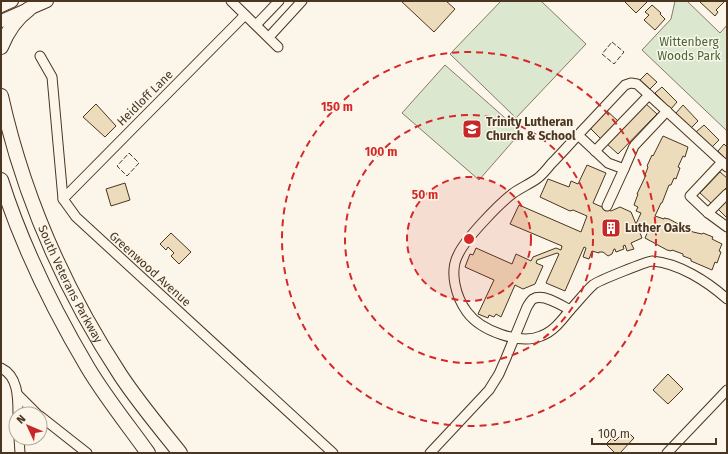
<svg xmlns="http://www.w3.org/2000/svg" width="728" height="454" viewBox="0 0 728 454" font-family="'Fira Sans',sans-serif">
<rect width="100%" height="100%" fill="#fbf6e9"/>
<g fill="#dce7d0" stroke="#887966">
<polygon points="501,1 541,1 586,44 516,118 450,54"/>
<polygon points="675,1 687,1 720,33 727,25 727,131 642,50 671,19"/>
<polygon points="445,65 521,132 479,180 402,113"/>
</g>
<g fill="#ecdcbc" stroke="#4a3520">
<polygon points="401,1 446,1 455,9 434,32"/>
<polygon points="627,1 646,1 647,2 636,13 625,2"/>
<polygon points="702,1 725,1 716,10 718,12 715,16 700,2"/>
<polygon points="652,5 661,13 660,14 665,19 655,30 644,20 649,15 645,12"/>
<polygon points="647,73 657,82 650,89 640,80"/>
<polygon points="662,87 677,102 671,109 655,93"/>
<polygon points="645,103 657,114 618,154 607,144"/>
<polygon points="96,104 116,126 105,137 83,117"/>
<polygon points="683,105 698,121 691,128 676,113"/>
<polygon points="606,110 618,121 601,139 590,128"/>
<polygon points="704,125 719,140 712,147 696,132"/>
<polygon points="663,136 688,147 685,157 683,156 678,167 680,168 676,179 674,178 671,185 669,185 662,203 661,203 655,216 664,219 664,218 669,219 693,232 702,234 703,233 713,237 712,239 722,244 719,251 721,252 717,263 715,262 712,270 691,261 691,259 683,256 683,254 672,250 671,251 667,250 645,238 649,229 643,226 638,228 642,238 631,243 634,249 627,251 625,245 623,246 624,249 616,252 615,249 614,249 612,254 608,256 603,252 599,252 599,253 592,251 589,259 583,257 586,248 584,247 565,291 546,283 559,254 557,253 537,260 536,263 543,266 535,284 523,289 515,285 501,317 496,314 494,317 489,315 488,318 478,314 494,280 465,267 470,254 473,255 476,248 512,264 516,254 531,261 533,257 556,248 561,250 562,246 510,224 519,205 581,232 587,216 573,210 570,211 540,197 548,179 569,187 571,181 578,184 587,165 606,173 593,203 611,211 620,207 631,212 636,224 641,213 636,211 638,207 634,205 638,194 637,194 646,175 645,175 648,167 647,166 652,155 653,156"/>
<polygon points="724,144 727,147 727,160 718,151"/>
<polygon points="720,172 727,178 727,187 711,203 700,193"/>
<polygon points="125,183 130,200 111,206 106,189"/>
<polygon points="727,199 727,218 718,209"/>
<polygon points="171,233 191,252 179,264 171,256 174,253 168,247 166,250 160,244"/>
<polygon points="668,374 683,389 668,404 653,390"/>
<polygon points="626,430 634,438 620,453 615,453 606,444 612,438 615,441"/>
</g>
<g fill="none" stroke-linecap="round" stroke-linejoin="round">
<g stroke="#4a3520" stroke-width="11">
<g id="minor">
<polyline points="231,1 278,47"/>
<polyline points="256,25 279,1"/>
<polyline points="269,37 302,1"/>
<polyline points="40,56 52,77 63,199 76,217 333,453"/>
<polyline points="595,151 649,95"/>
<polyline points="727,167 722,162 690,196 708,213 727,227"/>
<polyline points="624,169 634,146 667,111"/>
<polyline points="63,199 245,15"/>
<polyline points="607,206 624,169 608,163 578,135 625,85 631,83 637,84 722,162"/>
<polyline points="708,213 727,194"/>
<path d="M570,310C562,320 554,331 541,336C520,345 481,331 467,312C456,297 449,272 458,255C465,239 498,205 512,194C520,188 530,184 538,178C543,174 547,169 551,164C560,155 569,145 578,135"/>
<path d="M1,368C18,376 18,397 18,414"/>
<polyline points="18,395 37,414"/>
<polyline points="40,416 87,453"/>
<polyline points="19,438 20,453"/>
<path d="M430,453L489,390L499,374L506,358L527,307C529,304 531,300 533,299C543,293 561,305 570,310C578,302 585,292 593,285C597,281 648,261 652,261C679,263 708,282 727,299"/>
<polyline points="667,453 727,390"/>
</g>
</g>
<g stroke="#4a3520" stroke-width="14">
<g id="major">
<polyline points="1,6 12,1"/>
<polyline points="1,21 47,1"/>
</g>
</g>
<g stroke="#4a3520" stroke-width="16">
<g id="highway">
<path d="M1,47C7,32 15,19 29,9"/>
<path id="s1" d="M1,96C23,195 65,291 121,376C139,403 160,428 180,453"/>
<path d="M1,180C22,246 53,309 88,368C106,398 128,425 148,453"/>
</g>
</g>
<use href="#minor" stroke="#fbf6e9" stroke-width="9"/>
<use href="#major" stroke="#fbf6e9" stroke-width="12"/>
<use href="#highway" stroke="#fbf6e9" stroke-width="14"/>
<g stroke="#4a3520" stroke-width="1" stroke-dasharray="5 2" stroke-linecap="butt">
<polygon points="612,42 624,52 614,64 602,54"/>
<polygon points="129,153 139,163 127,176 117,166"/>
</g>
</g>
<circle cx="469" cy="239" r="62" fill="#d62828" fill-opacity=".12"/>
<g fill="none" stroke="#d62828" stroke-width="2" stroke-dasharray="7 5">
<circle cx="469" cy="239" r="62"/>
<circle cx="469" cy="239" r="124"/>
<circle cx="469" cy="239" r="187"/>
</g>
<defs>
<g id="school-square" transform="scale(1)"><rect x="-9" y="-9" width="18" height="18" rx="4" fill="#c62828" stroke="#fbf6e9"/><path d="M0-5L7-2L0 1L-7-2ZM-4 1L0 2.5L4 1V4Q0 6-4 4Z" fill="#fff"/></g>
<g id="building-square" transform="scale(1)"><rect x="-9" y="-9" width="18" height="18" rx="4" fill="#c62828" stroke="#fbf6e9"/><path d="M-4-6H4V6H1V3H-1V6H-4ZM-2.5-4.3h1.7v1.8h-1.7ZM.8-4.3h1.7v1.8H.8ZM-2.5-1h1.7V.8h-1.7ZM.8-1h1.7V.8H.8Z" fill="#fff"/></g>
</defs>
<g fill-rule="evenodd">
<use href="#school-square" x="472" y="129"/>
<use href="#building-square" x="611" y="228"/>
</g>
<g text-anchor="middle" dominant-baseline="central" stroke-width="3" stroke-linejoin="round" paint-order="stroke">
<g font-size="12" fill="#436837" stroke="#fbf6e9">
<text x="689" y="42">Wittenberg<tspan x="689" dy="14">Woods Park</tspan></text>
</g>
<g font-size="12" fill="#4a3520" stroke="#fbf6e9">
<text transform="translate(145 98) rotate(-45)">Heidloff Lane</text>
<text transform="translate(150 269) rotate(42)">Greenwood Avenue</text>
<text stroke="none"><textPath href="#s1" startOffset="201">South Veterans Parkway</textPath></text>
</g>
<g font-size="12" font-weight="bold" fill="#4a3520" stroke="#fbf6e9" text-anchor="start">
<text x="486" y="122">Trinity Lutheran<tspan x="486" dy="14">Church &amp; School</tspan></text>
<text x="625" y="228">Luther Oaks</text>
</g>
</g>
<circle cx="469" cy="239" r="6" fill="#d62828" stroke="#fbf6e9" stroke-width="2"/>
<g font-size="12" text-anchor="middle" font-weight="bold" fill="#d62828" stroke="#fbf6e9" stroke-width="3" stroke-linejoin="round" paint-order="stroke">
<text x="337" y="111">150 m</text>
<text x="381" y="156">100 m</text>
<text x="425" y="199">50 m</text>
</g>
<rect width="728" height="454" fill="none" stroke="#4a3520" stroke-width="4"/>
<g transform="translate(28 426) rotate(314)"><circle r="19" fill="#fbf6e9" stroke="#b4a999"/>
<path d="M0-3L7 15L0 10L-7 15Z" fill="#c62828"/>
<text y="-6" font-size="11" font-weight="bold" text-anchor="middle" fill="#4a3520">N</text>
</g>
<path d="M592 438v6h124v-6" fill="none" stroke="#4a3520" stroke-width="2"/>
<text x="598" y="438" font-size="12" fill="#4a3520" stroke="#fbf6e9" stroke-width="3" paint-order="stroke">100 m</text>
</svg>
